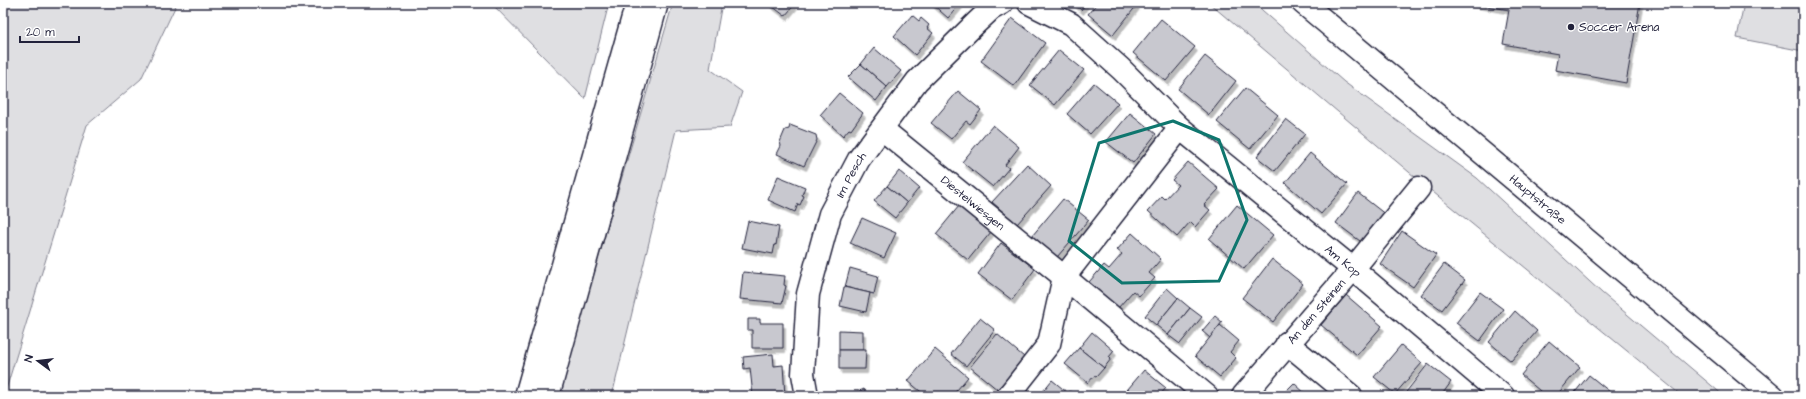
<svg xmlns="http://www.w3.org/2000/svg" width="1806" height="399" viewBox="0 0 1806 399" font-family="'Architects Daughter',sans-serif">
<defs>
<filter id="shadow"><feDropShadow dx="2.5" dy="4.5" stdDeviation="0" flood-color="#0004"/></filter>
</defs>
<rect width="100%" height="100%" fill="#fff"/>
<filter id="ink" filterUnits="userSpaceOnUse"><feTurbulence type="fractalNoise" baseFrequency=".025" numOctaves="2"/><feDisplacementMap in="SourceGraphic" scale="8" xChannelSelector="R" yChannelSelector="G"/><feConvolveMatrix kernelMatrix="1 2 1 2 8 2 1 2 1" color-interpolation-filters="sRGB"/></filter>
<g filter="url(#ink)">
<g fill="#dfdfe2" stroke="#80808e">
<polygon points="3,3 177,3 141,79 87,125 4,396"/>
<polygon points="491,3 609,3 585,99"/>
<polygon points="673,3 722,3 710,69 742,92 730,127 676,130 612,396 558,396"/>
<polygon points="1209,3 1254,3 1344,82 1477,178 1602,293 1724,396 1682,396 1422,183"/>
<polygon points="1744,3 1803,3 1803,51 1737,38"/>
</g>
<g fill="#c8c8cf" stroke="#22223b" filter="url(#shadow)">
<polygon points="768,3 796,3 785,16"/>
<polygon points="931,3 959,3 960,4 948,18"/>
<polygon points="1073,3 1086,3 1081,10"/>
<polygon points="1097,3 1135,3 1137,5 1113,35 1088,14"/>
<polygon points="1470,3 1640,3 1626,83 1555,70 1558,54 1503,44 1509,10"/>
<polygon points="912,15 919,21 921,18 929,25 927,28 933,33 915,55 894,36"/>
<polygon points="1012,18 1045,43 1014,86 981,61"/>
<polygon points="1161,19 1195,47 1166,81 1133,53"/>
<polygon points="874,48 901,71 887,87 861,64"/>
<polygon points="1059,50 1084,70 1055,105 1030,85"/>
<polygon points="1205,56 1236,81 1209,115 1178,89"/>
<polygon points="861,64 887,87 876,101 848,77"/>
<polygon points="1094,83 1118,103 1090,134 1067,114"/>
<polygon points="1245,88 1278,115 1250,149 1217,122"/>
<polygon points="958,91 981,110 970,124 966,121 951,139 931,123"/>
<polygon points="839,93 863,113 851,130 849,129 843,136 820,115"/>
<polygon points="1130,113 1156,134 1133,163 1106,142"/>
<polygon points="1286,119 1305,134 1275,171 1257,157"/>
<polygon points="790,125 816,135 817,140 804,166 777,154 781,146 780,142 785,130 789,129"/>
<polygon points="993,125 1019,147 1005,165 1009,168 993,187 962,162"/>
<polygon points="1310,153 1347,184 1321,214 1285,183"/>
<polygon points="1188,162 1219,189 1204,205 1210,210 1195,227 1190,222 1177,237 1148,211 1162,196 1165,199 1178,185 1172,180"/>
<polygon points="1027,164 1051,186 1017,224 992,202"/>
<polygon points="899,171 919,188 907,203 887,186"/>
<polygon points="778,176 805,187 802,195 804,196 800,205 798,204 795,212 768,200"/>
<polygon points="887,186 907,203 895,218 874,201"/>
<polygon points="1358,193 1386,215 1364,244 1336,223"/>
<polygon points="1063,199 1089,220 1057,257 1032,236"/>
<polygon points="1237,205 1273,235 1244,269 1209,239"/>
<polygon points="959,206 991,232 968,260 936,234"/>
<polygon points="862,218 896,233 884,258 850,243"/>
<polygon points="748,221 779,227 776,245 775,244 773,254 742,248"/>
<polygon points="1402,231 1436,255 1413,287 1380,264"/>
<polygon points="1132,233 1161,259 1149,273 1155,278 1139,296 1133,291 1118,308 1089,282 1104,265 1109,269 1122,254 1117,250"/>
<polygon points="1001,243 1035,269 1012,300 978,274"/>
<polygon points="1272,259 1303,284 1273,322 1242,298"/>
<polygon points="1444,264 1465,280 1442,310 1421,295"/>
<polygon points="850,268 878,276 874,294 845,287"/>
<polygon points="743,272 785,276 784,285 786,286 782,303 740,299"/>
<polygon points="844,287 870,293 866,312 840,306"/>
<polygon points="1167,288 1178,298 1156,325 1145,316"/>
<polygon points="1480,292 1503,309 1480,341 1456,323"/>
<polygon points="1346,295 1382,326 1357,355 1321,325"/>
<polygon points="1178,298 1190,308 1168,335 1156,325"/>
<polygon points="1190,308 1202,317 1180,344 1168,335"/>
<polygon points="1515,311 1537,331 1511,361 1489,342"/>
<polygon points="1215,316 1222,322 1210,338 1202,331"/>
<polygon points="980,318 995,330 966,366 951,354"/>
<polygon points="748,319 760,319 760,323 783,323 783,348 752,348 752,330 748,330"/>
<polygon points="1220,325 1239,341 1230,352 1236,358 1220,377 1195,356"/>
<polygon points="839,330 863,331 863,350 839,350"/>
<polygon points="1092,332 1114,351 1109,357 1111,359 1104,368 1079,348"/>
<polygon points="997,334 1024,357 998,390 970,367"/>
<polygon points="1549,341 1580,367 1556,396 1546,396 1521,375"/>
<polygon points="1401,345 1422,363 1395,394 1374,377"/>
<polygon points="1079,348 1104,368 1096,377 1094,376 1088,383 1065,364"/>
<polygon points="935,349 968,377 952,396 926,396 908,381"/>
<polygon points="839,350 866,350 865,369 839,369"/>
<polygon points="773,354 774,366 783,365 785,396 753,396 750,368 744,369 743,357"/>
<polygon points="1428,364 1451,382 1441,396 1403,396"/>
<polygon points="1144,370 1166,388 1159,396 1122,396"/>
<polygon points="1589,375 1615,396 1572,396"/>
<polygon points="1052,380 1068,393 1070,391 1076,396 1039,396"/>
<polygon points="1294,383 1308,396 1281,396"/>
<polygon points="864,389 868,396 849,396"/>
</g>
<g fill="none" stroke-linecap="round" stroke-linejoin="round">
<g stroke="#22223b" stroke-width="25">
<g id="minor">
<path id="s1" d="M1029,3L1071,24L1121,69L1180,128L1353,269L1503,396"/>
<path id="s2" d="M882,129L1064,277L1207,396"/>
<polyline points="1287,343 1351,396"/>
<path id="s3" d="M807,396L803,374L808,294L830,214L859,159L917,81L976,23L991,9L1002,3"/>
<polyline points="1008,396 1049,344 1064,277 1180,128"/>
<path id="s4" d="M1243,396L1353,269L1419,188"/>
</g>
</g>
<g stroke="#22223b" stroke-width="25">
<g id="major">
<path id="s5" d="M1303,3L1773,396"/>
</g>
</g>
<g stroke="#22223b" stroke-width="25">
<g id="highway">
<polyline points="526,396 637,3"/>
<polyline points="548,396 657,3"/>
</g>
</g>
<use href="#minor" stroke="#fff" stroke-width="22"/>
<use href="#major" stroke="#fff" stroke-width="22"/>
<use href="#highway" stroke="#fff" stroke-width="22"/>
</g>
</g>
<path fill="none" stroke="#0f766e" stroke-width="3" stroke-linejoin="round" d="M1173,121L1219,140L1247,220L1219,281L1122,283L1069,241L1099,143Z"/>
<circle fill="#22223b" stroke="#fff" stroke-width="1.5" cx="1571" cy="27" r="4"/>
<g text-anchor="middle" dominant-baseline="central" stroke-width="3" stroke-linejoin="round" paint-order="stroke">
<g font-size="12" fill="#22223b" stroke="#fff" text-anchor="start">
<text x="1579" y="27">Soccer Arena</text>
</g>
<g font-size="12" fill="#22223b" stroke="#fff">
<text stroke="none"><textPath href="#s3" startOffset="230">Im Pesch</textPath></text>
<text stroke="none"><textPath href="#s5" startOffset="306">Hauptstraße</textPath></text>
<text stroke="none"><textPath href="#s2" startOffset="117">Diestelwiesgen</textPath></text>
<text stroke="none"><textPath href="#s1" startOffset="408">Am Kop</textPath></text>
<text stroke="none"><textPath href="#s4" startOffset="112">An den Steinen</textPath></text>
</g>
</g>
<rect width="1806" height="399" fill="none" stroke="#fff" stroke-width="16"/>
<rect x="8" y="8" width="1790" height="383" fill="none" stroke="#22223b" stroke-width="1.5" filter="url(#ink)"/>
<g transform="translate(38 361) rotate(285)" stroke="#ffffff" stroke-width="3" paint-order="stroke">
<path d="M0-3L7 15L0 10L-7 15Z" fill="#22223b"/>
<text y="-6" font-size="11" font-weight="bold" text-anchor="middle" fill="#22223b">N</text>
</g>
<path d="M20 36v6h59v-6" fill="none" stroke="#22223b" stroke-width="2"/>
<text x="26" y="36" font-size="12" fill="#22223b" stroke="#ffffff" stroke-width="3" paint-order="stroke">20 m</text>
</svg>
